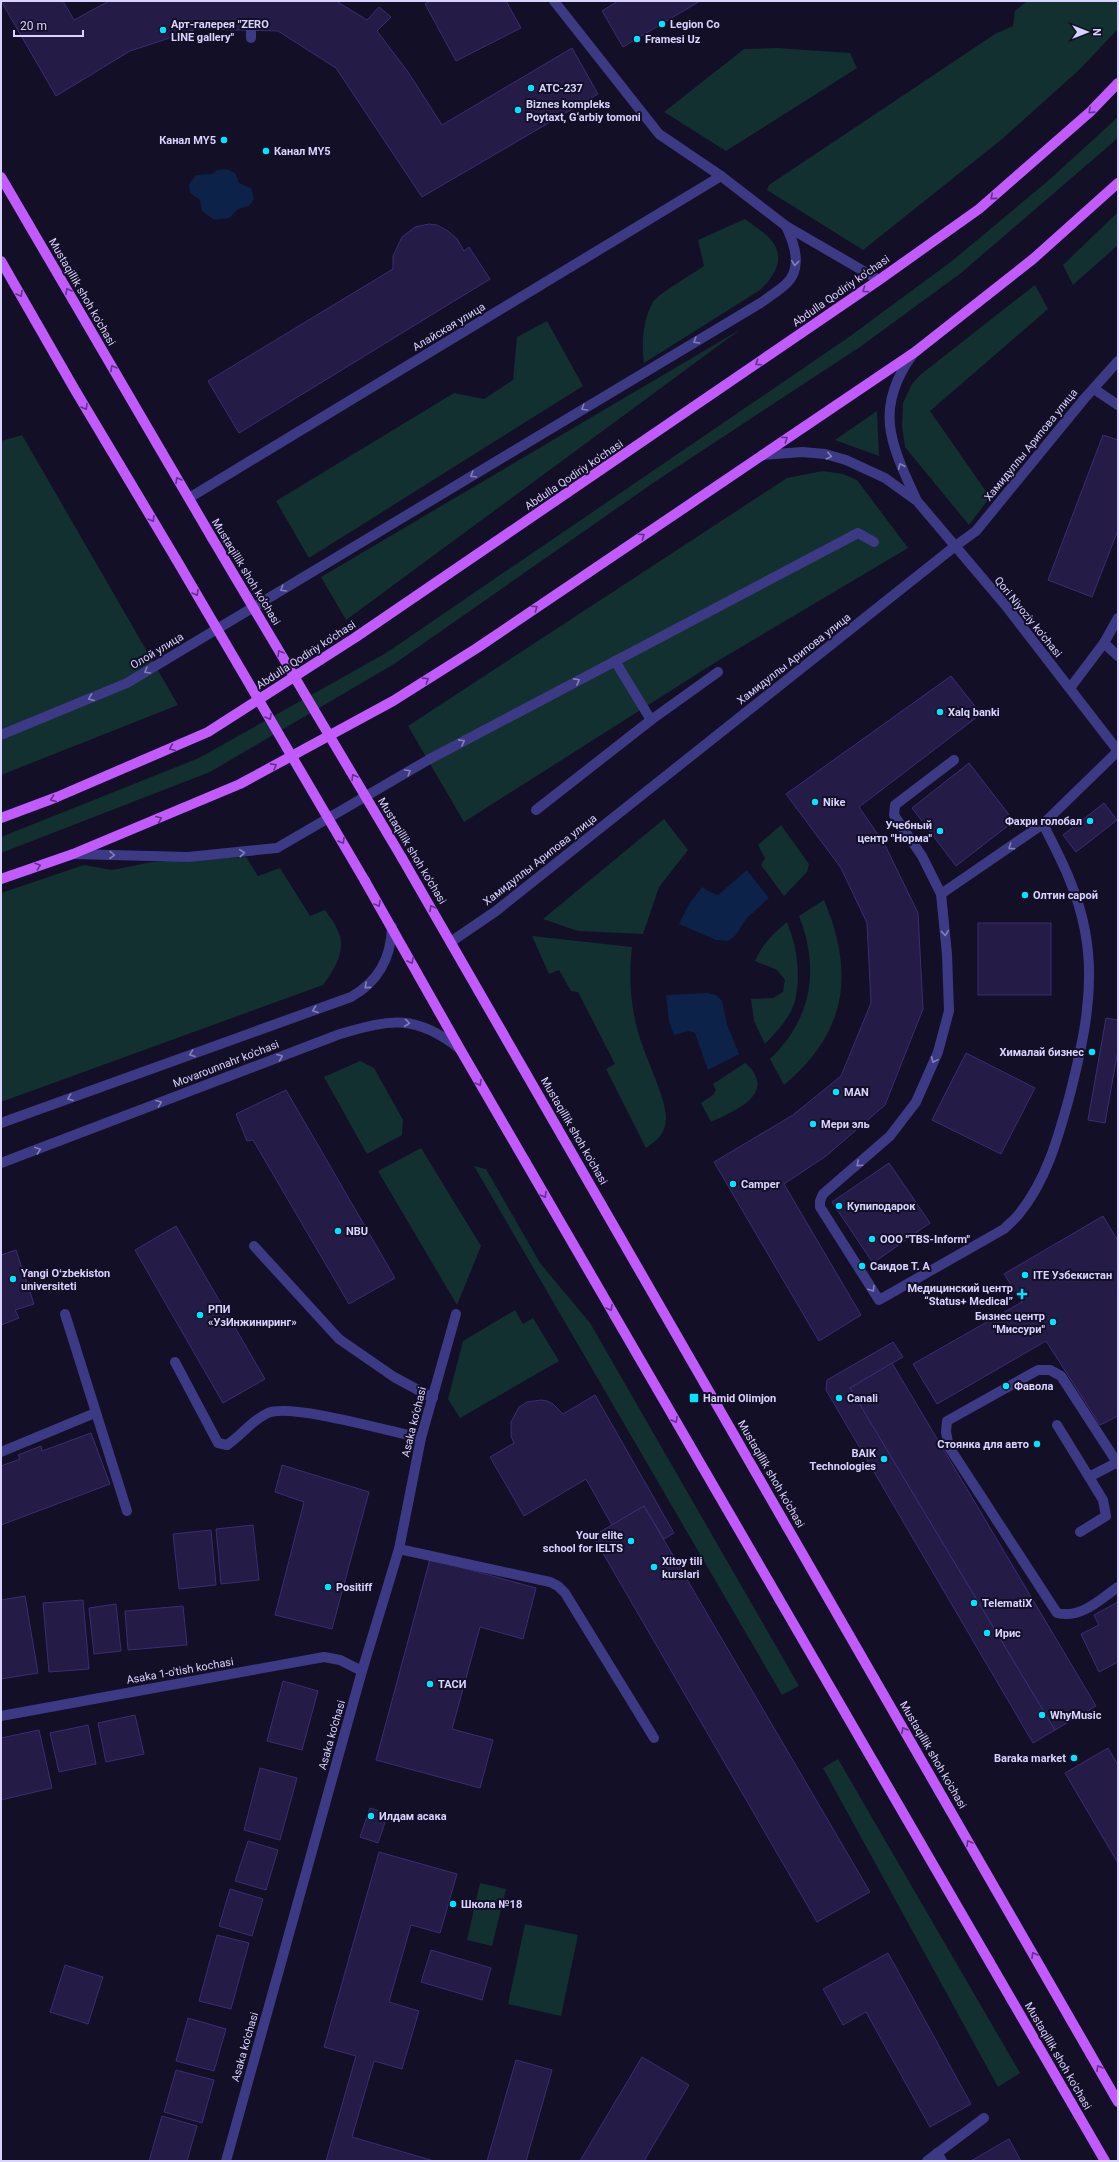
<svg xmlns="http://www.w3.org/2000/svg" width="1119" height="2162" viewBox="0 0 1119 2162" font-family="Roboto,sans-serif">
<rect width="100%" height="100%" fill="#130f26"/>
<g fill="#12302f">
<polygon points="1027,1 1118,1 1118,29 1079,70 1001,140 863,250 767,190 769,185 995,34 1013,26 1015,11"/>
<polygon points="777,48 850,53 857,68 726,151 664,112 744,49"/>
<polygon points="1118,117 1118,138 961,273 860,347 656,481 394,664 210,772 1,853 1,837 199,758 386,653 849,337 952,261 1049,180"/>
<polygon points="1118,212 1118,245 1073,285 1063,265"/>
<path d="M745,219C754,226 768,234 774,244C785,261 772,279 760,290L644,363C641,343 643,320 653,302C658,294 694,273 704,266L698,240Z"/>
<polygon points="1035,285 1048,309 930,411 990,497 969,525 905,447 902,426 903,403 912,384 920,375"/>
<polygon points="547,321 583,386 309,558 276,501 454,393 484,399 513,380 517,337"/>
<polygon points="741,329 346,620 321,577"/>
<polygon points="877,411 879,456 835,440"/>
<polygon points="22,435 178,705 1,775 1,441"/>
<polygon points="823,471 843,474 857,480 908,548 716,662 464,822 408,726 787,478"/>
<polygon points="664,819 688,850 659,887 643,934 578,931 543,919"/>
<polygon points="781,825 809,864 807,872 784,896 761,865 765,858 758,845"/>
<path d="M246,857L258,876L280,868L310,916L325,910C329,916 335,923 338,931C347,950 334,970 323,985L1,1102V893L84,865L112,870L152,862Z"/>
<path d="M824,900C855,974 847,1032 784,1085L770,1059C812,1019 820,969 799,916Z"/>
<path d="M787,922C797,947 802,977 794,1004C789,1019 776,1032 765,1044L754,1021L751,999L773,998L783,992L785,980L777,970L755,961C763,943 773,934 787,922Z"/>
<path d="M532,936L632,947C628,981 631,1015 643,1047C649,1065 667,1102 666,1120C665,1134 656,1141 646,1148L606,1069L615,1064L578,992L571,991L559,970L549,974Z"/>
<polygon points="360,1061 374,1068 403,1120 402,1135 367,1154 324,1077"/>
<path d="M745,1063C750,1067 752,1069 755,1075C768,1099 727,1114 711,1122L701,1103L713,1095L716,1090L713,1084Z"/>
<polygon points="421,1148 481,1246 457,1305 378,1171"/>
<polygon points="474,1166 486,1169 540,1263 590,1323 799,1686 782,1695"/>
<polygon points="515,1310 523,1324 533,1318 559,1361 460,1418 448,1399 463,1341"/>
<polygon points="838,1759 1020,2073 998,2087 823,1768"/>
<polygon points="480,1883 506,1889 492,1946 467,1940"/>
<polygon points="525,1924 578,1935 561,2016 508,2004"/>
</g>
<g fill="#0c2248">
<polygon points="226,169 235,173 239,183 251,188 254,199 249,206 238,209 229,218 214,220 202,211 200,200 190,193 189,184 196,175 212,174 217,170"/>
<polygon points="747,870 769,898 746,919 735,936 728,941 716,940 679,924 689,904 702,887 712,893 718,895"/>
<polygon points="707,993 716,995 722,1001 727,1024 739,1054 708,1070 695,1033 689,1031 674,1035 669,1022 666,995"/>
</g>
<g fill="#241b47" stroke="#3b2d73">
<polygon points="1,1 63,1 74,20 109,1 336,1 367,20 379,7 391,17 377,31 408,72 442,125 572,48 598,94 422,197 336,68 278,31 197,29 130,51 56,96"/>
<polygon points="430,1 506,1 521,28 456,61 425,4"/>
<polygon points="618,1 700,1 623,47 602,11"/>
<polygon points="429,224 437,225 448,231 457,239 464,251 469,247 490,279 239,433 208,381 393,269 393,256 402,237 415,227"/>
<polygon points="1103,435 1118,440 1118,530 1092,597 1048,580"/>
<polygon points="951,676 981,714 859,807 885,845 918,913 923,1009 885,1105 826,1156 784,1184 861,1315 819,1341 714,1162 793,1115 841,1076 871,1003 867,923 841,868 786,794"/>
<polygon points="969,763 1014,821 956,866 912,808"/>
<polygon points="1104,803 1117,820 1076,852 1063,835"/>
<rect x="978" y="923" width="73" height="72"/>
<polygon points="1106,1018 1118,1020 1118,1050 1105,1123 1088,1120"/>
<polygon points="966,1053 1035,1088 1001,1154 932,1120"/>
<polygon points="286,1090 395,1278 349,1304 253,1140 247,1141 236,1114"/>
<polygon points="889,1163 930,1223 873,1263 832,1202"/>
<polygon points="1103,1216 1118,1241 1118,1416 1100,1425 1046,1341 937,1404 913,1364 1022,1302 1004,1274"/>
<polygon points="176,1226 265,1379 223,1403 135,1250"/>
<polygon points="16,1250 34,1304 15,1310 19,1318 1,1325 1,1255"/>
<polygon points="893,1342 903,1357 850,1388 1055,1730 1033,1743 826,1390 827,1380"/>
<polygon points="892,1363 1096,1706 1055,1730 850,1388"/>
<polygon points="595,1395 674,1533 664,1539 644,1506 612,1525 586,1479 524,1516 490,1457 514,1443 511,1436 511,1422 519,1407 527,1402 541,1400 547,1401 553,1404 563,1414"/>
<polygon points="91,1433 110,1484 1,1525 1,1466 20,1459 18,1455 41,1446 42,1451"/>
<polygon points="282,1465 369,1492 332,1629 275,1615 304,1502 275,1492"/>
<polygon points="644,1506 870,1892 817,1922 593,1536"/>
<polygon points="253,1525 259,1580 221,1584 216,1529"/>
<polygon points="211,1530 216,1585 179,1589 173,1534"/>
<polygon points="430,1559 536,1588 523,1639 480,1627 452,1729 493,1740 480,1788 376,1760"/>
<polygon points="25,1596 38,1673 1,1679 1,1600"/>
<polygon points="83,1600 89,1669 49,1672 43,1603"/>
<polygon points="1118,1602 1118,1662 1099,1672 1081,1634 1099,1625 1094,1615"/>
<polygon points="116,1604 121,1651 94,1654 89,1608"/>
<polygon points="183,1606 187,1645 128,1650 125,1611"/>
<polygon points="283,1681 318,1691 302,1750 267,1741"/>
<polygon points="135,1715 144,1754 106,1762 98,1723"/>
<polygon points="88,1725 96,1764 59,1772 50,1733"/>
<polygon points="39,1730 52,1788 1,1800 1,1738"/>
<polygon points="1108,1748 1118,1765 1118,1863 1065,1773"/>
<polygon points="260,1768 297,1778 280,1840 244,1830"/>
<polygon points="370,1808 388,1814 378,1843 360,1837"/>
<polygon points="248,1841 278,1850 266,1890 235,1881"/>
<polygon points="379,1852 457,1874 440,1933 411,1925 389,2002 419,2011 402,2069 374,2061 352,2137 434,2161 326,2161 356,2056 324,2047"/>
<polygon points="230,1889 263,1899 252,1936 219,1926"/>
<polygon points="217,1935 249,1943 231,2009 199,2001"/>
<polygon points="431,1950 491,1968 482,2000 421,1982"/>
<polygon points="888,1953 971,2104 930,2127 866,2012 843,2025 823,1989"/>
<polygon points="65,1965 103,1977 88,2024 50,2012"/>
<polygon points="188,2018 226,2029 214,2071 176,2061"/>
<polygon points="642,2057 689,2085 644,2161 580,2161"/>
<polygon points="516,2060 552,2070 526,2161 487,2161"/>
<polygon points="176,2070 214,2080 202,2123 164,2112"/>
<polygon points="162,2116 197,2126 187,2161 149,2161"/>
<polygon points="1009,2139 1021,2161 971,2161 1000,2144"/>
</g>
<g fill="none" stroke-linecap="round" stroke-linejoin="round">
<g stroke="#3d3a85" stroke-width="10">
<polyline points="1104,643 1118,656"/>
<polyline points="615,661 651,720"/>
<polyline points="1070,688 1104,643 1118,618"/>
<path d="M954,760L895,805L894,815L922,856L941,894L947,954L949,1011L938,1052L916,1102L890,1136L823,1194L820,1201V1207L879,1300L1004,1229C1009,1224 1015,1219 1019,1214C1046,1181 1058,1138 1069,1098C1083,1044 1096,987 1085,931C1078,892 1061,859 1043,824"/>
<polyline points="536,810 651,720 718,672"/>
<polyline points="73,854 188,857 277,848 428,760 858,533 874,542"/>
<polyline points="941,894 1043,824 1118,751"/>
<polyline points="254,1246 339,1339 394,1377 433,1398"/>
<polyline points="65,1314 127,1511"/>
<path d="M175,1362L218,1443L227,1445C242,1435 252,1420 268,1413C291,1403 392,1432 421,1438"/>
<polyline points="1057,1425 1089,1477"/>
<polyline points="1,1452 95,1413"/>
<path d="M1118,1464L1061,1376L1050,1370H1038L947,1421L946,1432L949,1447L1057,1613C1081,1619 1099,1600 1118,1587"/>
<polyline points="1080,1532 1106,1516 1103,1500 1089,1477 1118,1462"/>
<polyline points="399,1549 550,1582 558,1586 565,1593 654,1738"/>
<polyline points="937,2153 942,2161"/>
</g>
<polyline stroke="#3d3a85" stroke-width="10" points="251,38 251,29"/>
<g stroke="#3d3a85" stroke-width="10">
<polyline points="554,1 659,134 721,176 786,226 879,280"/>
<polyline points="1094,389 1118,405"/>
<polyline points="189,498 721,176"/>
<path d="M1,735L127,683L762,302C770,296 780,290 787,283C803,267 794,243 786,226"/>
<polyline points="452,941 496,911 954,547 976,531 1084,399 1118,361"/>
<polyline points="1,1716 324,1657 340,1660 362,1671"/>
<polyline points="226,2161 362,1671 399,1549 421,1438 456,1314"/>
<polyline points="927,2161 984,2118"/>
</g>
<g stroke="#3d3a85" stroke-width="10">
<path d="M913,354C873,409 891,444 916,499"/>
<polyline points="762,455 802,452 825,454 846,460 885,478 917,501 1006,606 1118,751"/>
<path d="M1,1123L351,997C379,981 391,958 392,927"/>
<path d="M1,1163L340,1034C391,1019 416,1014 460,1049"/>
</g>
<g stroke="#c25bff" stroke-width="10">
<polyline points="1,177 212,538"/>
<polyline points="1,261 75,390 176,559"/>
<polyline points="1,818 57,797 208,732 356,637 879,280 979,209 1090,112 1118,83"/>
<polyline points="402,858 1118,2102"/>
<polyline points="1,879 73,854 240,784 393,701 477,648 915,352 1033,259 1118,183"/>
<polyline points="365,881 460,1049 1105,2161"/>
</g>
<g stroke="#c25bff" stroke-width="10">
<polyline points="212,538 402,858"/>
<polyline points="176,559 365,881"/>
</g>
</g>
<defs><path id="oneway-chevron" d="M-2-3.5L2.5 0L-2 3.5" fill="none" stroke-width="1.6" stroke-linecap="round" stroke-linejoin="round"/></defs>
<g stroke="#623188">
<use href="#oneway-chevron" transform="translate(1091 111) rotate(136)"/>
<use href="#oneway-chevron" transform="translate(993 197) rotate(139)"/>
<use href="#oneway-chevron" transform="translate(865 290) rotate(146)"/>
<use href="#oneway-chevron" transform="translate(68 291) rotate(-120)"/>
<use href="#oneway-chevron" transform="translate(20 294) rotate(60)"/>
<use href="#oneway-chevron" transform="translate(758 363) rotate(146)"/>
<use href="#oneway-chevron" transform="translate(113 368) rotate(-120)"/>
<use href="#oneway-chevron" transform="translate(85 407) rotate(59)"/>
<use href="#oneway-chevron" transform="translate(785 439) rotate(-34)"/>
<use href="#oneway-chevron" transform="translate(178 480) rotate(-120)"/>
<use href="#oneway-chevron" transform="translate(152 519) rotate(59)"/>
<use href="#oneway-chevron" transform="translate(642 536) rotate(-34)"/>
<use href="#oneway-chevron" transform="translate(196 593) rotate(60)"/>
<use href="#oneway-chevron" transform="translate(535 608) rotate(-34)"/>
<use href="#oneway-chevron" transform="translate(280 653) rotate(-121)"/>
<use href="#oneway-chevron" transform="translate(426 680) rotate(-33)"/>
<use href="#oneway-chevron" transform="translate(269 717) rotate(60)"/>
<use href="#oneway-chevron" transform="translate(172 748) rotate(157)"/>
<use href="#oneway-chevron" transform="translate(274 766) rotate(-29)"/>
<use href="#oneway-chevron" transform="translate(354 777) rotate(-121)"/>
<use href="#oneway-chevron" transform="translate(53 799) rotate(159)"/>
<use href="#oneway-chevron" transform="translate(159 819) rotate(-22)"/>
<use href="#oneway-chevron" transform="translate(342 841) rotate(60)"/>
<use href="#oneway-chevron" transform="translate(38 866) rotate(-19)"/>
<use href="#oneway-chevron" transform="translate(378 904) rotate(60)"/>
<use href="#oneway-chevron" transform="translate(432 908) rotate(-121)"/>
<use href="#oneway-chevron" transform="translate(411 961) rotate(61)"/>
<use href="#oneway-chevron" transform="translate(479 1083) rotate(60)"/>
<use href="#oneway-chevron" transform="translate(544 1195) rotate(60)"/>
<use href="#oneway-chevron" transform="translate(610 1308) rotate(60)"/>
<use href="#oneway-chevron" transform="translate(675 1420) rotate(60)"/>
<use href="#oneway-chevron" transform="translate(904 1730) rotate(-120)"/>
<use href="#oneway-chevron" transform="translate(969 1843) rotate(-120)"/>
<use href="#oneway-chevron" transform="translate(1034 1955) rotate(-120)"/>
<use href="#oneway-chevron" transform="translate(1099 2068) rotate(-120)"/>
</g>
<g stroke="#837fbc">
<use href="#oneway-chevron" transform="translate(795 263) rotate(96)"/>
<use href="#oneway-chevron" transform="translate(696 341) rotate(149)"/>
<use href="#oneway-chevron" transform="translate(584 408) rotate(149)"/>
<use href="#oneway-chevron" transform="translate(829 456) rotate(13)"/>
<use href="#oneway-chevron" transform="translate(901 466) rotate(-113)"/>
<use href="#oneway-chevron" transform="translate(473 475) rotate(149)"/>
<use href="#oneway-chevron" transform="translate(283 589) rotate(149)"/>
<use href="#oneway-chevron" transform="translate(147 671) rotate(150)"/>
<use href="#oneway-chevron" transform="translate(577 681) rotate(-28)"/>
<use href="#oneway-chevron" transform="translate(91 698) rotate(158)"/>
<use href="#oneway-chevron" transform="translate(462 742) rotate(-28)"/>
<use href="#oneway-chevron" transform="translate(408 772) rotate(-30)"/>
<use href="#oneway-chevron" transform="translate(1011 847) rotate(146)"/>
<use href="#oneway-chevron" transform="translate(242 853) rotate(-5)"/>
<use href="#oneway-chevron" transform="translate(112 855) rotate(1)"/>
<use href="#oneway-chevron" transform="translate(945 933) rotate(84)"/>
<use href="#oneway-chevron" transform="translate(367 986) rotate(140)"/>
<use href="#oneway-chevron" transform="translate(315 1010) rotate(160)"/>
<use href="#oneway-chevron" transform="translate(407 1023) rotate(8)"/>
<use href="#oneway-chevron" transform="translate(192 1054) rotate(160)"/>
<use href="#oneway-chevron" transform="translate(280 1057) rotate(-21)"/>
<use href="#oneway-chevron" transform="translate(934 1060) rotate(114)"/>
<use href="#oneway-chevron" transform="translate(70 1098) rotate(160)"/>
<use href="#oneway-chevron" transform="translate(159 1103) rotate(-21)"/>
<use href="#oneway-chevron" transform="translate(38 1150) rotate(-20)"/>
<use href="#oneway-chevron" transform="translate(859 1164) rotate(138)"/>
<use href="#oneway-chevron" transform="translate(872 1289) rotate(58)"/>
</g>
<g fill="#00e5ff" stroke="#130f26" stroke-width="1.5">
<circle cx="662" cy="24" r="4"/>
<circle cx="163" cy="30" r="4"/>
<circle cx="637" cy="39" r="4"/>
<circle cx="531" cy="88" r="4"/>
<circle cx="518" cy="110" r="4"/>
<circle cx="224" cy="140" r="4"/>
<circle cx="266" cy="151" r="4"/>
<circle cx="940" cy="712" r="4"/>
<circle cx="815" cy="802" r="4"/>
<circle cx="1090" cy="821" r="4"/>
<circle cx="940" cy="831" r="4"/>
<circle cx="1025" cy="895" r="4"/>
<circle cx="1092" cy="1052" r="4"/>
<circle cx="836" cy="1092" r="4"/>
<circle cx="813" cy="1124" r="4"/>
<circle cx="733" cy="1184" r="4"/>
<circle cx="839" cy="1206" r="4"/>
<circle cx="338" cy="1231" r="4"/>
<circle cx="872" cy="1239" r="4"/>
<circle cx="862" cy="1266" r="4"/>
<circle cx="1025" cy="1275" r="4"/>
<circle cx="13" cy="1279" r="4"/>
<path d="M1020 1288h4v4h4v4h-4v4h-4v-4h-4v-4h4z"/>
<circle cx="200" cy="1315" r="4"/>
<circle cx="1053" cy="1322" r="4"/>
<circle cx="1006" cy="1386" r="4"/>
<rect x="689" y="1393" width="10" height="10" rx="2"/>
<circle cx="839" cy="1398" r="4"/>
<circle cx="1037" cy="1444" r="4"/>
<circle cx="884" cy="1459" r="4"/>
<circle cx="631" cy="1541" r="4"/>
<circle cx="654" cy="1567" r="4"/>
<circle cx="328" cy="1587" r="4"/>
<circle cx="974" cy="1603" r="4"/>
<circle cx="987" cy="1633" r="4"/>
<circle cx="430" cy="1684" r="4"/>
<circle cx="1042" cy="1715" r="4"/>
<circle cx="1074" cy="1758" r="4"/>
<circle cx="371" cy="1816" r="4"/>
<circle cx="453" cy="1904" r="4"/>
</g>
<g text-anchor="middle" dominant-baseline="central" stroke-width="4" stroke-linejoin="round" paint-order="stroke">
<g font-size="11" font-weight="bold" fill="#d9d4ff" stroke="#130f26" text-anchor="start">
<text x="171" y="24">Арт-галерея "ZERO<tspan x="171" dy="13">LINE gallery"</tspan></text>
<text x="670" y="24">Legion Co</text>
<text x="645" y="39">Framesi Uz</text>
<text x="539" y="88">ATC-237</text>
<text x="526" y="104">Biznes kompleks<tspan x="526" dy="13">Poytaxt, G‘arbiy tomoni</tspan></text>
<text x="216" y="140" text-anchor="end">Канал МY5</text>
<text x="274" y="151">Канал MY5</text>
<text x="948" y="712">Xalq banki</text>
<text x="823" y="802">Nike</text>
<text x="1082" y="821" text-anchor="end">Фахри голобал</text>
<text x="932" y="825" text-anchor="end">Учебный<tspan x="932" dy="13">центр "Норма"</tspan></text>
<text x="1033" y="895">Олтин сарой</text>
<text x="1084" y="1052" text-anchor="end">Хималай бизнес</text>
<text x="844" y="1092">MAN</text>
<text x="821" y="1124">Мери эль</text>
<text x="741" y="1184">Camper</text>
<text x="847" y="1206">Купиподарок</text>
<text x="346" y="1231">NBU</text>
<text x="880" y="1239">ООО "TBS-Inform"</text>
<text x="870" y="1266">Саидов Т. А</text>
<text x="21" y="1273">Yangi Oʻzbekiston<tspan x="21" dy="13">universiteti</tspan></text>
<text x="1033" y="1275">ITE Узбекистан</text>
<text x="1013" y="1288" text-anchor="end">Медицинский центр<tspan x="1013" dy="13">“Status+ Medical”</tspan></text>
<text x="208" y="1309">РПИ<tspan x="208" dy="13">«УзИнжиниринг»</tspan></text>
<text x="1045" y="1316" text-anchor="end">Бизнес центр<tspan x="1045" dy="13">"Миссури"</tspan></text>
<text x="1014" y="1386">Фавола</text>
<text x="703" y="1398">Hamid Olimjon</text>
<text x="847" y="1398">Canali</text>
<text x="1029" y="1444" text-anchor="end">Стоянка для авто</text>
<text x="876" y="1453" text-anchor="end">BAIK<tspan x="876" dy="13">Technologies</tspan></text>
<text x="623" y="1535" text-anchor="end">Your elite<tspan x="623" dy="13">school for IELTS</tspan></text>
<text x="662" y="1561">Xitoy tili<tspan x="662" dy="13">kurslari</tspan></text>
<text x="336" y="1587">Positiff</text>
<text x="982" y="1603">TelematiX</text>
<text x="995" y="1633">Ирис</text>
<text x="438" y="1684">ТАСИ</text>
<text x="1050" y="1715">WhyMusic</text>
<text x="1066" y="1758" text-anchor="end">Baraka market</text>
<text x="379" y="1816">Илдам асака</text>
<text x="461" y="1904">Школа №18</text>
</g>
<g font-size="11" fill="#d9d4ff" stroke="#130f26">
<text transform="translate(841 291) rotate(-35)">Abdulla Qodiriy ko'chasi</text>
<text transform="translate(82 292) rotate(60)">Mustaqillik shoh ko'chasi</text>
<text transform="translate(449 327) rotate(-31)">Алайская улица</text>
<text transform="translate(1031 445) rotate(-51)">Хамидуллы Арипова улица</text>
<text transform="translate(574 475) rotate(-34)">Abdulla Qodiriy ko'chasi</text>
<text transform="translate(246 572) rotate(59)">Mustaqillik shoh ko'chasi</text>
<text transform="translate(1028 617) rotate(51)">Qori Niyoziy ko'chasi</text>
<text transform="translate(157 651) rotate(-31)">Олой улица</text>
<text transform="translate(306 655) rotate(-33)">Abdulla Qodiriy ko'chasi</text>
<text transform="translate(794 659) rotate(-38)">Хамидуллы Арипова улица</text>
<text transform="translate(412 851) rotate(59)">Mustaqillik shoh ko'chasi</text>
<text transform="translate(540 860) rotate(-38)">Хамидуллы Арипова улица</text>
<text transform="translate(226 1064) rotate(-21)">Movarounnahr ko'chasi</text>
<text transform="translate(574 1131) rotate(60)">Mustaqillik shoh ko'chasi</text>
<text transform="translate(414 1422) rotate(-76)">Asaka ko'chasi</text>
<text transform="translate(771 1474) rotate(60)">Mustaqillik shoh ko'chasi</text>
<text transform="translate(180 1671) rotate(-10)">Asaka 1-o'tish kochasi</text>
<text transform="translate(332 1735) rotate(-74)">Asaka ko'chasi</text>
<text transform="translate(933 1755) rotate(60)">Mustaqillik shoh ko'chasi</text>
<text transform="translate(245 2047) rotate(-74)">Asaka ko'chasi</text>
<text transform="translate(1058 2056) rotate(60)">Mustaqillik shoh ko'chasi</text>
</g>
</g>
<rect width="1119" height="2162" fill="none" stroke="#d9d4ff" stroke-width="4"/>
<g transform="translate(1087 32) rotate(90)" stroke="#130f26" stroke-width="3" paint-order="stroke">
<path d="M0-3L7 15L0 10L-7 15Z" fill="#d9d4ff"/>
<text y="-6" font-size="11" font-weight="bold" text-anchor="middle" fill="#d9d4ff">N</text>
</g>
<path d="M14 30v6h69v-6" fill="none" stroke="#d9d4ff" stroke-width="2"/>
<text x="20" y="30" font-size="12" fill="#d9d4ff" stroke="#130f26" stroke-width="3" paint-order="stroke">20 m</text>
</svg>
